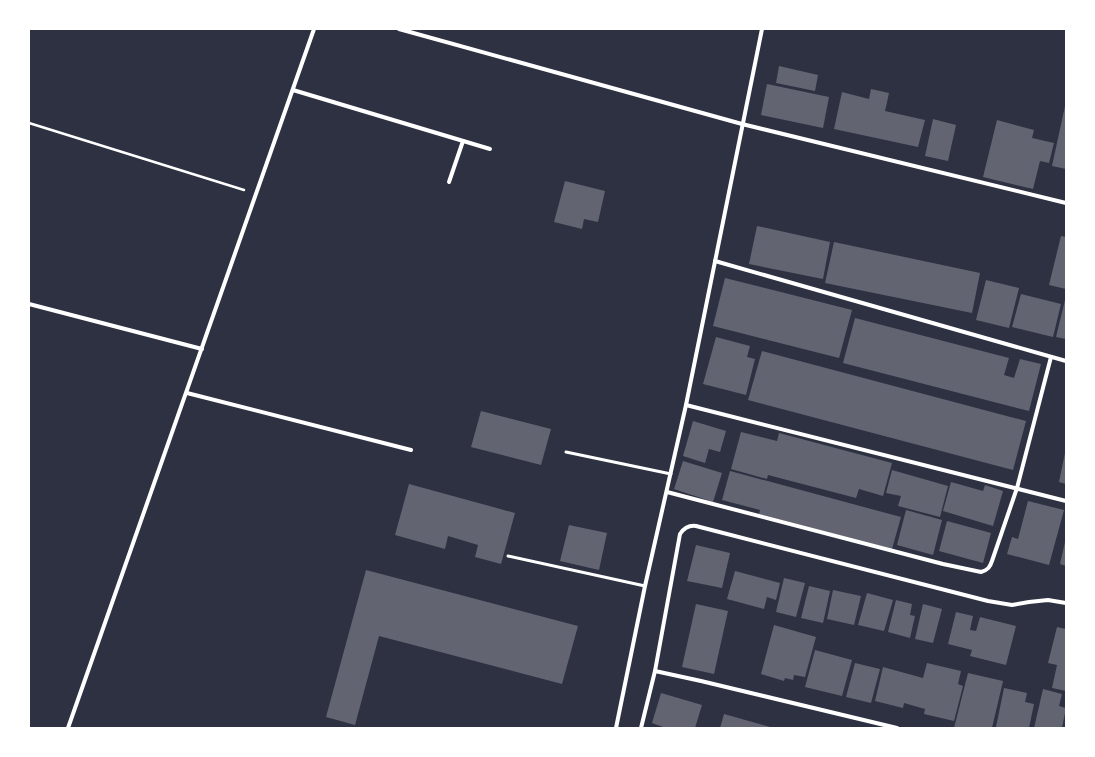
<svg xmlns="http://www.w3.org/2000/svg" width="1095" height="757" viewBox="0 0 1095 757" font-family="Signika,sans-serif">
<rect width="100%" height="100%" fill="#2d3142"/>
<g fill="#626471">
<polygon points="779,66 818,75 815,91 776,83"/>
<polygon points="767,84 829,97 823,128 761,115"/>
<polygon points="871,89 889,93 885,111 925,120 918,147 834,129 842,92 869,99"/>
<polygon points="1065,106 1066,106 1066,169 1052,166"/>
<polygon points="933,119 956,125 948,161 925,156"/>
<polygon points="997,120 1034,130 1032,138 1054,143 1049,163 1040,161 1033,189 983,177"/>
<polygon points="565,181 605,191 598,222 584,219 582,229 554,222"/>
<polygon points="757,226 830,242 823,279 749,264"/>
<polygon points="1061,236 1066,237 1066,289 1049,285"/>
<polygon points="834,242 980,273 972,313 825,283"/>
<polygon points="725,278 852,310 839,358 713,326"/>
<polygon points="986,280 1019,288 1009,328 976,320"/>
<polygon points="1021,294 1061,304 1053,337 1012,327"/>
<polygon points="1065,300 1066,300 1066,339 1056,337"/>
<polygon points="855,318 1009,358 1004,375 1014,378 1020,359 1041,364 1029,411 843,363"/>
<polygon points="716,337 750,346 747,357 755,359 746,395 703,384"/>
<polygon points="762,351 1026,421 1013,470 748,400"/>
<polygon points="481,411 551,429 541,465 471,447"/>
<polygon points="693,421 726,431 720,452 709,449 705,463 683,456"/>
<polygon points="741,432 777,441 779,433 892,463 883,496 859,489 856,498 768,475 767,479 731,469"/>
<polygon points="1065,453 1066,453 1066,484 1059,482"/>
<polygon points="683,461 722,473 713,502 674,489"/>
<polygon points="892,470 948,486 940,517 898,506 901,496 886,493"/>
<polygon points="730,471 901,517 892,549 759,514 760,510 722,500"/>
<polygon points="951,482 983,491 985,485 1003,491 993,526 943,511"/>
<polygon points="409,484 515,513 501,564 475,557 478,545 448,536 445,549 395,535"/>
<polygon points="1028,501 1064,510 1049,565 1007,554 1012,537 1018,539"/>
<polygon points="906,510 942,520 933,555 897,545"/>
<polygon points="947,521 991,533 983,563 939,551"/>
<polygon points="569,525 607,533 599,570 560,561"/>
<polygon points="1065,542 1066,542 1066,566 1060,564"/>
<polygon points="696,545 730,553 722,588 687,581"/>
<polygon points="366,570 578,626 562,684 379,636 355,725 326,717"/>
<polygon points="735,571 780,583 776,600 767,597 764,609 727,599"/>
<polygon points="784,578 805,583 796,617 776,612"/>
<polygon points="809,586 830,591 823,623 801,618"/>
<polygon points="833,590 861,596 854,625 827,619"/>
<polygon points="867,593 893,600 884,631 858,625"/>
<polygon points="896,600 912,604 910,615 915,616 910,638 888,632"/>
<polygon points="696,604 728,611 714,674 682,667"/>
<polygon points="923,604 942,609 933,643 915,639"/>
<polygon points="956,612 973,616 970,630 976,631 980,617 1016,626 1006,665 970,656 972,650 948,644"/>
<polygon points="774,625 816,637 805,677 794,675 793,680 785,678 784,681 761,674"/>
<polygon points="1057,627 1066,629 1066,691 1052,688 1057,665 1048,663"/>
<polygon points="815,650 852,660 842,696 805,687"/>
<polygon points="855,663 880,669 871,703 846,697"/>
<polygon points="927,663 961,671 958,684 963,686 954,721 924,714 925,709 904,703 903,708 875,701 883,667 923,678"/>
<polygon points="968,673 1003,681 992,728 954,728"/>
<polygon points="1004,688 1027,693 1025,702 1034,704 1029,728 996,727"/>
<polygon points="1043,689 1062,694 1059,706 1066,708 1062,728 1034,728"/>
<polygon points="661,693 702,705 695,728 663,728 663,727 652,723"/>
<polygon points="724,714 774,728 720,728"/>
</g>
<g fill="none" stroke-linecap="round" stroke-linejoin="round">
<polyline stroke="#fff" stroke-width="2.5" points="29,123 244,190"/>
<g stroke="#fff" stroke-width="3">
<polyline points="566,452 671,474"/>
<polyline points="508,556 645,586"/>
</g>
<g stroke="#fff" stroke-width="4">
<polyline points="399,29 742,124 1066,203"/>
<polyline points="293,90 490,149"/>
<polyline points="449,182 463,141"/>
<polyline points="715,261 1066,361"/>
<polyline points="29,304 202,349"/>
<polyline points="187,393 411,450"/>
<polyline points="686,405 1066,501"/>
<path d="M667,492L943,564L981,572C988,570 990,567 992,561L1017,488L1051,357"/>
<polyline points="655,671 701,681 897,728"/>
<polyline points="68,728 314,29"/>
<polyline points="616,728 645,586 686,405 762,29"/>
<path d="M641,728L655,671L680,534C684,528 689,525 696,526L988,601L1012,605L1029,602L1048,600L1066,603"/>
</g>
</g>
<rect width="1095" height="757" fill="none" stroke="#ffffff" stroke-width="60"/>
</svg>
